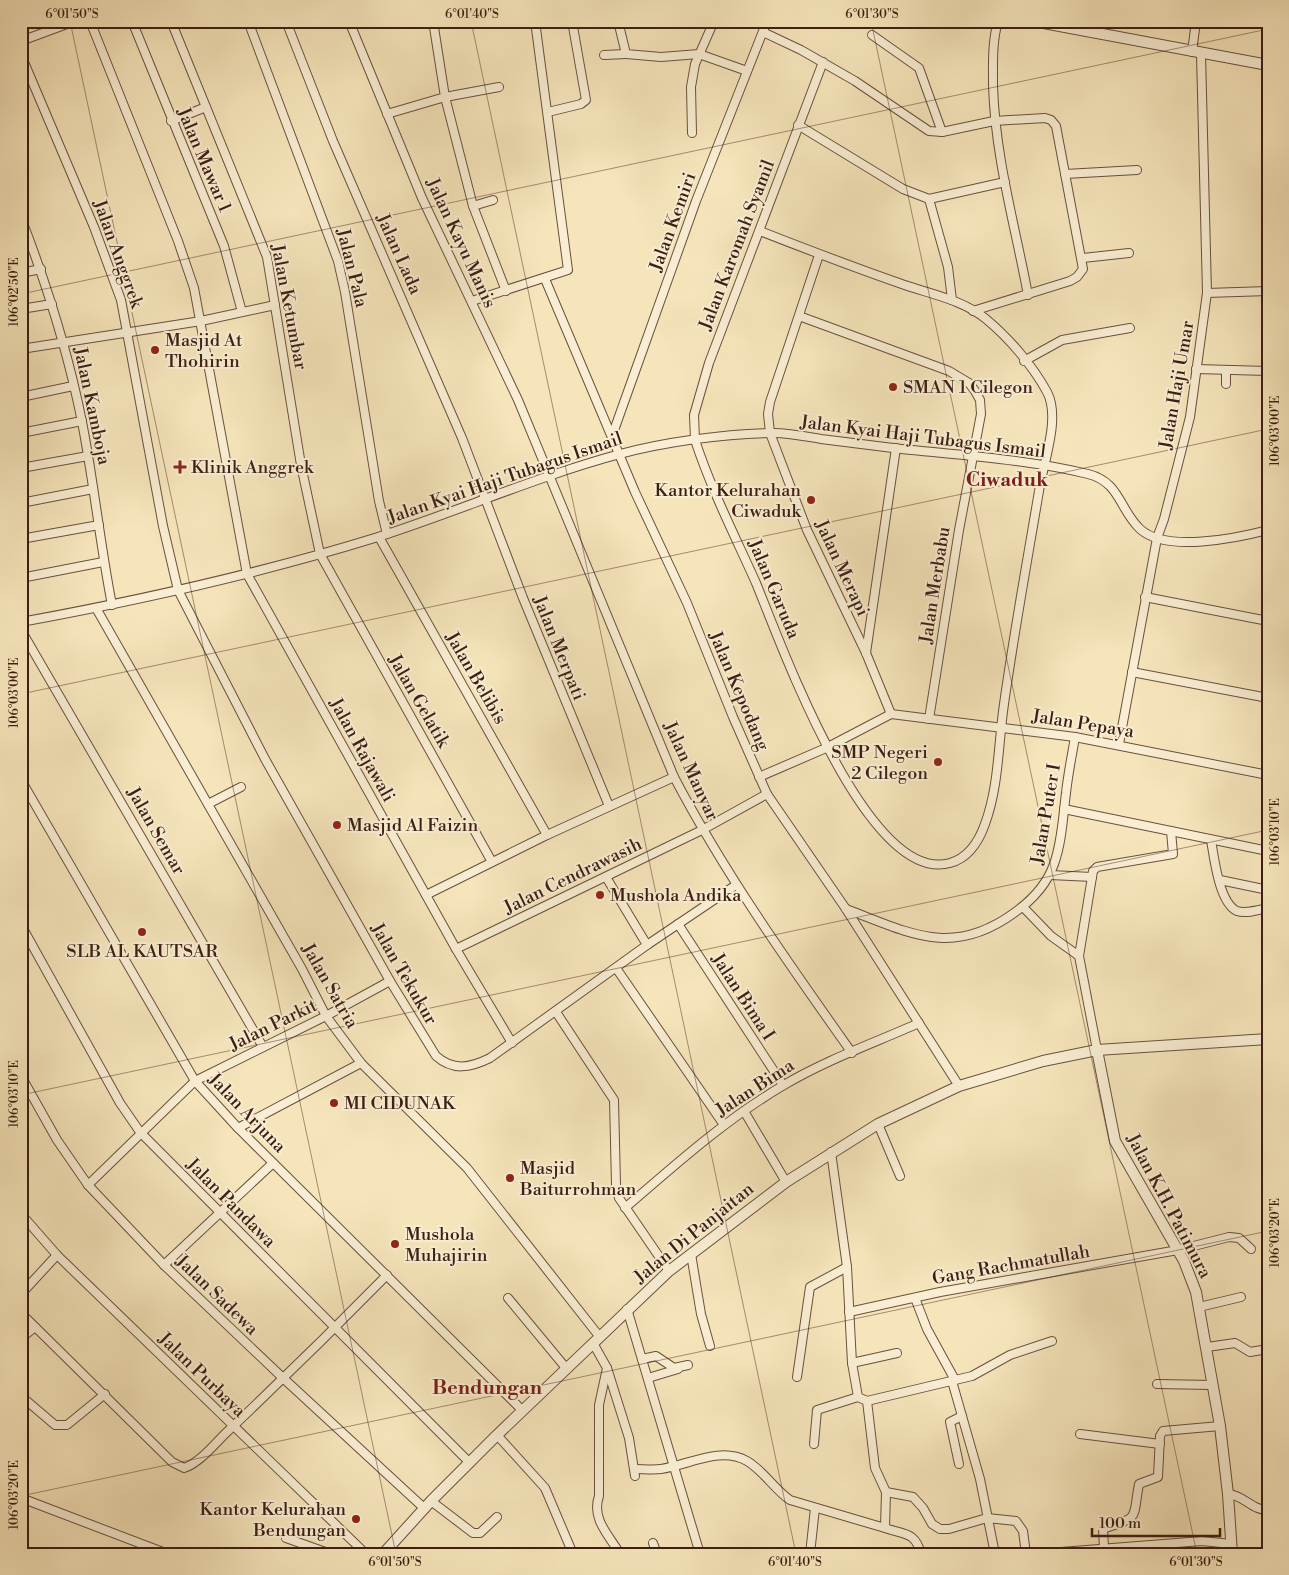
<svg xmlns="http://www.w3.org/2000/svg" width="1289" height="1575" viewBox="0 0 1289 1575" font-family="'Libre Bodoni',serif">
<rect width="100%" height="100%" fill="#f6e5bb"/>
<filter id="stains"><feTurbulence type="fractalNoise" baseFrequency=".004" numOctaves="4"/><feColorMatrix values="0 0 0 0 .2 0 0 0 0 .09 0 0 0 0 .02 0 0 0 .5 -.17"/></filter>
<radialGradient id="worn" r=".72"><stop offset=".6" stop-color="#630" stop-opacity="0"/><stop offset="1" stop-color="#630" stop-opacity=".3"/></radialGradient>
<g fill="none" stroke-linecap="round" stroke-linejoin="round">
<g stroke="#6b503d" stroke-width="10">
<g id="minor">
<polyline points="90,21 178,241 194,288 247,574 456,949 512,1043"/>
<polyline points="132,21 224,246 242,312"/>
<polyline points="171,21 267,257 301,465 320,554 492,862"/>
<polyline points="248,21 338,261 345,292 379,501 387,534"/>
<polyline points="286,21 333,141 462,438 523,598 609,806"/>
<path d="M349,21L422,198L518,400L674,777C725,874 789,964 852,1053"/>
<polyline points="618,21 626,54 661,57 699,54 747,71"/>
<path d="M998,21C992,42 993,64 993,85C995,157 1015,225 1028,295"/>
<polyline points="763,32 801,50 855,81 929,131 942,132 994,121 1045,118 1051,120 1056,126 1083,269 1077,277 1070,281 973,311"/>
<polyline points="872,35 919,68 942,132"/>
<polyline points="21,41 75,21"/>
<polyline points="1192,52 1196,21"/>
<path d="M21,55L94,227L121,300L163,526L178,590L265,759L390,981L436,1056C453,1071 470,1068 490,1058L647,945L736,885"/>
<polyline points="604,55 626,54"/>
<polyline points="499,87 445,97 473,206 506,291"/>
<polyline points="548,112 581,104 586,100 572,21"/>
<polyline points="387,114 445,97 433,21"/>
<polyline points="171,121 206,107"/>
<polyline points="798,125 903,189 929,199 1005,182"/>
<polyline points="692,133 691,87 695,64 714,21"/>
<polyline points="1065,174 1137,170"/>
<polyline points="929,199 948,267 952,300"/>
<polyline points="473,206 493,200"/>
<path d="M21,218C47,285 68,352 82,422C94,483 100,544 112,605"/>
<path d="M760,231C806,249 853,267 899,283C929,294 962,299 986,319C1009,338 1033,366 1047,392C1061,418 1043,463 1039,491C1027,562 1014,633 1004,704C998,745 999,786 985,824C979,841 968,858 950,863C867,886 780,641 756,583C735,536 711,489 695,440L694,415L709,363L823,62"/>
<polyline points="819,255 770,402 768,414 770,433 807,530 866,653 891,714"/>
<polyline points="1083,258 1129,253"/>
<polyline points="21,273 41,269"/>
<polyline points="545,279 635,492 687,603 733,717 767,794 846,909 959,1086"/>
<polyline points="1207,293 1268,291"/>
<polyline points="472,301 568,270 535,21"/>
<polyline points="21,309 52,304"/>
<polyline points="799,316 949,371 969,383 975,391 980,400 981,414 959,530 929,719"/>
<polyline points="21,349 201,321 275,305"/>
<polyline points="1024,361 1062,340 1130,328"/>
<polyline points="1196,369 1268,371"/>
<polyline points="1226,384 1226,371"/>
<polyline points="21,397 73,386"/>
<polyline points="21,433 82,421"/>
<polyline points="612,436 696,201 767,21"/>
<polyline points="21,468 88,456"/>
<polyline points="21,503 93,489"/>
<polyline points="379,537 547,835"/>
<polyline points="21,539 99,525"/>
<polyline points="21,578 103,562"/>
<polyline points="1145,597 1268,621"/>
<polyline points="96,608 302,969 326,1016 361,1063 467,1168 599,1336"/>
<path d="M21,622C141,600 262,573 378,537C459,511 538,476 620,454C664,442 724,434 769,433C786,432 804,436 821,439C845,442 869,445 893,448C957,455 1026,459 1088,474C1120,482 1119,509 1140,529C1166,553 1237,538 1268,530"/>
<polyline points="21,630 263,1047"/>
<polyline points="866,653 896,448"/>
<polyline points="1132,672 1268,698"/>
<polyline points="891,714 1075,737 1268,775"/>
<polyline points="1119,744 1157,538 1164,519 1190,417 1207,293 1201,54"/>
<polyline points="759,777 826,748 891,714"/>
<polyline points="21,780 195,1081 238,1128 523,1411"/>
<polyline points="208,804 241,787"/>
<polyline points="1064,809 1268,851"/>
<path d="M1211,840C1214,857 1219,903 1237,911C1246,914 1259,910 1268,908"/>
<polyline points="1050,875 1092,877"/>
<polyline points="606,877 647,945"/>
<polyline points="1220,880 1268,890"/>
<polyline points="426,895 547,835 674,777"/>
<polyline points="1023,907 1051,936 1079,956"/>
<path d="M846,909C910,933 952,958 1014,913C1031,901 1047,884 1054,864C1062,842 1063,816 1066,793C1068,774 1072,755 1075,737"/>
<polyline points="678,924 783,1085"/>
<polyline points="21,925 120,1103 140,1132 470,1463"/>
<polyline points="456,949 702,830 767,794"/>
<polyline points="616,968 724,1125"/>
<polyline points="556,1012 614,1100 616,1185 619,1198 669,1271"/>
<polyline points="1097,1050 1079,956 1093,871 1097,867 1173,854 1171,831"/>
<polyline points="21,1076 57,1140 88,1185 164,1265 283,1378 425,1509"/>
<polyline points="744,1111 786,1182"/>
<polyline points="878,1124 900,1176"/>
<polyline points="238,1128 361,1063"/>
<polyline points="831,1152 847,1267 852,1363 858,1397 867,1401 875,1468 886,1492 913,1497 923,1508 932,1524 940,1529 949,1529 987,1518 1016,1521 1023,1531 1026,1554"/>
<polyline points="88,1185 195,1081 326,1016 390,981"/>
<path d="M625,1208C676,1164 726,1119 784,1085C826,1060 874,1043 919,1023"/>
<polyline points="21,1214 57,1255 366,1554"/>
<polyline points="691,1254 701,1314 710,1346"/>
<polyline points="164,1265 273,1163"/>
<polyline points="21,1294 57,1255"/>
<polyline points="508,1298 566,1368"/>
<polyline points="915,1298 927,1329 955,1380"/>
<polyline points="1199,1307 1241,1297"/>
<polyline points="627,1309 700,1554"/>
<polyline points="849,1312 940,1292 1178,1250 1229,1237 1239,1238 1251,1249"/>
<path d="M21,1313L172,1462L184,1468C200,1463 216,1442 228,1431C282,1380 335,1328 387,1275"/>
<polyline points="21,1338 35,1327"/>
<path d="M593,1343L607,1368L599,1405V1496C591,1519 609,1535 620,1554"/>
<polyline points="1207,1347 1235,1343 1250,1352 1268,1349"/>
<polyline points="642,1359 656,1356 674,1368 688,1365"/>
<polyline points="852,1363 897,1353"/>
<polyline points="607,1368 629,1438 635,1476"/>
<polyline points="797,1377 810,1287 847,1267"/>
<polyline points="648,1378 678,1369"/>
<polyline points="952,1381 980,1479 995,1554"/>
<polyline points="1157,1384 1212,1385"/>
<polyline points="21,1396 55,1425 67,1425 105,1394"/>
<polyline points="867,1401 972,1376 1010,1355 1052,1341"/>
<polyline points="1080,1434 1160,1444"/>
<polyline points="497,1435 545,1488 573,1554"/>
<polyline points="814,1444 817,1410 858,1397"/>
<polyline points="959,1464 950,1422 962,1416"/>
<path d="M635,1469C643,1469 653,1470 661,1469C689,1465 720,1446 747,1461C764,1471 774,1489 790,1500L885,1528"/>
<path d="M886,1492L885,1528C904,1535 915,1531 921,1554"/>
<path d="M1228,1494C1244,1495 1253,1511 1268,1510"/>
<polyline points="21,1498 168,1554"/>
<polyline points="431,1501 473,1533 480,1533 497,1517"/>
<polyline points="286,1538 331,1554"/>
<polyline points="653,1543 657,1554"/>
<path d="M1104,1548L1103,1529C1141,1516 1132,1521 1139,1484L1158,1477L1160,1436L1163,1431L1220,1426"/>
<polyline points="1061,1552 1202,1541 1231,1544"/>
<polyline points="810,1554 815,1508"/>
</g>
</g>
<g stroke="#6b503d" stroke-width="12">
<g id="tertiary">
<polyline points="1033,21 1268,65"/>
<polyline points="1097,1050 1115,1141 1184,1261 1196,1292 1220,1426 1228,1494 1232,1554"/>
<polyline points="383,1554 431,1501 497,1435 669,1271 786,1182 878,1124 959,1086 1043,1061 1097,1050 1268,1039"/>
</g>
</g>
<use href="#minor" stroke="#f9eed3" stroke-width="8"/>
<use href="#tertiary" stroke="#f9eed3" stroke-width="10"/>
</g>
<path fill="none" stroke="#3d1e13" stroke-width="1" stroke-opacity="0.45" d="M70,21L396,1554M471,21L796,1554M871,21L1197,1554M21,294L1268,29M21,694L1268,429M21,1095L1268,830M21,1496L1268,1231"/>
<g fill="#8f2418" stroke="#f9eed3" stroke-width="2">
<circle cx="155" cy="350" r="5"/>
<circle cx="893" cy="387" r="5"/>
<path d="M177.5 459.5h5v5h5v5h-5v5h-5v-5h-5v-5h5z"/>
<circle cx="811" cy="500" r="5"/>
<circle cx="938" cy="762" r="5"/>
<circle cx="337" cy="825" r="5"/>
<circle cx="600" cy="895" r="5"/>
<circle cx="142" cy="932" r="5"/>
<circle cx="334" cy="1103" r="5"/>
<circle cx="510" cy="1178" r="5"/>
<circle cx="395" cy="1244" r="5"/>
<circle cx="356" cy="1519" r="5"/>
</g>
<g text-anchor="middle" dominant-baseline="central" stroke-width="4" stroke-linejoin="round" paint-order="stroke">
<g font-size="18" fill="#3d1e13" stroke="#f9eed3">
<text transform="translate(204 160) rotate(67)">Jalan Mawar 1</text>
<text transform="translate(673 222) rotate(-70)">Jalan Kemiri</text>
<text transform="translate(461 243) rotate(65)">Jalan Kayu Manis</text>
<text transform="translate(737 245) rotate(-69)">Jalan Karomah Syamil</text>
<text transform="translate(118 254) rotate(70)">Jalan Anggrek</text>
<text transform="translate(399 254) rotate(66)">Jalan Lada</text>
<text transform="translate(352 268) rotate(76)">Jalan Pala</text>
<text transform="translate(289 307) rotate(79)">Jalan Ketumbar</text>
<text transform="translate(1177 385) rotate(-80)">Jalan Haji Umar</text>
<text transform="translate(92 406) rotate(78)">Jalan Kamboja</text>
<text transform="translate(923 437) rotate(7)">Jalan Kyai Haji Tubagus Ismail</text>
<text transform="translate(505 478) rotate(-19)">Jalan Kyai Haji Tubagus Ismail</text>
<text transform="translate(842 568) rotate(65)">Jalan Merapi</text>
<text transform="translate(935 585) rotate(-81)">Jalan Merbabu</text>
<text transform="translate(774 589) rotate(67)">Jalan Garuda</text>
<text transform="translate(559 648) rotate(68)">Jalan Merpati</text>
<text transform="translate(476 678) rotate(60)">Jalan Belibis</text>
<text transform="translate(739 691) rotate(67)">Jalan Kepodang</text>
<text transform="translate(419 701) rotate(60)">Jalan Gelatik</text>
<text transform="translate(1083 724) rotate(9)">Jalan Pepaya</text>
<text transform="translate(362 750) rotate(61)">Jalan Rajawali</text>
<text transform="translate(691 771) rotate(65)">Jalan Manyar</text>
<text transform="translate(1046 814) rotate(-80)">Jalan Puter I</text>
<text transform="translate(156 831) rotate(60)">Jalan Semar</text>
<text transform="translate(573 876) rotate(-26)">Jalan Cendrawasih</text>
<text transform="translate(404 974) rotate(60)">Jalan Tekukur</text>
<text transform="translate(330 986) rotate(60)">Jalan Satria</text>
<text transform="translate(743 997) rotate(57)">Jalan Bima I</text>
<text transform="translate(273 1025) rotate(-26)">Jalan Parkit</text>
<text transform="translate(755 1088) rotate(-33)">Jalan Bima</text>
<text transform="translate(247 1113) rotate(46)">Jalan Arjuna</text>
<text transform="translate(231 1203) rotate(45)">Jalan Pandawa</text>
<text transform="translate(1169 1206) rotate(62)">Jalan K.H. Patimura</text>
<text transform="translate(694 1233) rotate(-39)">Jalan Di Panjaitan</text>
<text transform="translate(1011 1265) rotate(-10)">Gang Rachmatullah</text>
<text transform="translate(217 1295) rotate(44)">Jalan Sadewa</text>
<text transform="translate(202 1375) rotate(44)">Jalan Purbaya</text>
</g>
<g font-size="18" fill="#3d1e13" stroke="#f9eed3" text-anchor="start">
<text x="165" y="340">Masjid At<tspan x="165" dy="21">Thohirin</tspan></text>
<text x="903" y="387">SMAN 1 Cilegon</text>
<text x="191" y="467">Klinik Anggrek</text>
<text x="801" y="490" text-anchor="end">Kantor Kelurahan<tspan x="801" dy="21">Ciwaduk</tspan></text>
<text x="928" y="752" text-anchor="end">SMP Negeri<tspan x="928" dy="21">2 Cilegon</tspan></text>
<text x="347" y="825">Masjid Al Faizin</text>
<text x="610" y="895">Mushola Andika</text>
<text x="142" y="951" text-anchor="middle">SLB AL KAUTSAR</text>
<text x="344" y="1103">MI CIDUNAK</text>
<text x="520" y="1168">Masjid<tspan x="520" dy="21">Baiturrohman</tspan></text>
<text x="405" y="1234">Mushola<tspan x="405" dy="21">Muhajirin</tspan></text>
<text x="346" y="1509" text-anchor="end">Kantor Kelurahan<tspan x="346" dy="21">Bendungan</tspan></text>
</g>
<g font-size="20" font-weight="bold" fill="#7a1f14" stroke="#f9eed3">
<text x="1007" y="480">Ciwaduk</text>
<text x="487" y="1388">Bendungan</text>
</g>
</g>
<rect width="1289" height="1575" fill="none" stroke="#f6e5bb" stroke-width="55"/>
<path d="M1092 1528v8h128v-8" fill="none" stroke="#3d1e13" stroke-width="2.5"/>
<text x="1099" y="1528" font-size="15" fill="#3d1e13" stroke="#f9eed3" stroke-width="4" paint-order="stroke">100 m</text>
<rect x="28" y="28" width="1234" height="1520" fill="none" stroke="#3d1e13" stroke-width="2"/>
<g font-size="12" text-anchor="middle" fill="#3d1e13">
<text x="72" y="18">6°01'50"S</text>
<text x="472" y="18">6°01'40"S</text>
<text x="872" y="18">6°01'30"S</text>
<text transform="translate(14 292) rotate(-90)" y="4">106°02'50"E</text>
<text transform="translate(1275 431) rotate(-90)" y="4">106°03'00"E</text>
<text transform="translate(14 693) rotate(-90)" y="4">106°03'00"E</text>
<text transform="translate(1275 832) rotate(-90)" y="4">106°03'10"E</text>
<text transform="translate(14 1094) rotate(-90)" y="4">106°03'10"E</text>
<text transform="translate(1275 1233) rotate(-90)" y="4">106°03'20"E</text>
<text transform="translate(14 1495) rotate(-90)" y="4">106°03'20"E</text>
<text x="395" y="1566">6°01'50"S</text>
<text x="795" y="1566">6°01'40"S</text>
<text x="1196" y="1566">6°01'30"S</text>
</g>
<rect width="100%" height="100%" filter="url(#stains)"/>
<rect width="100%" height="100%" fill="url(#worn)"/>
</svg>
